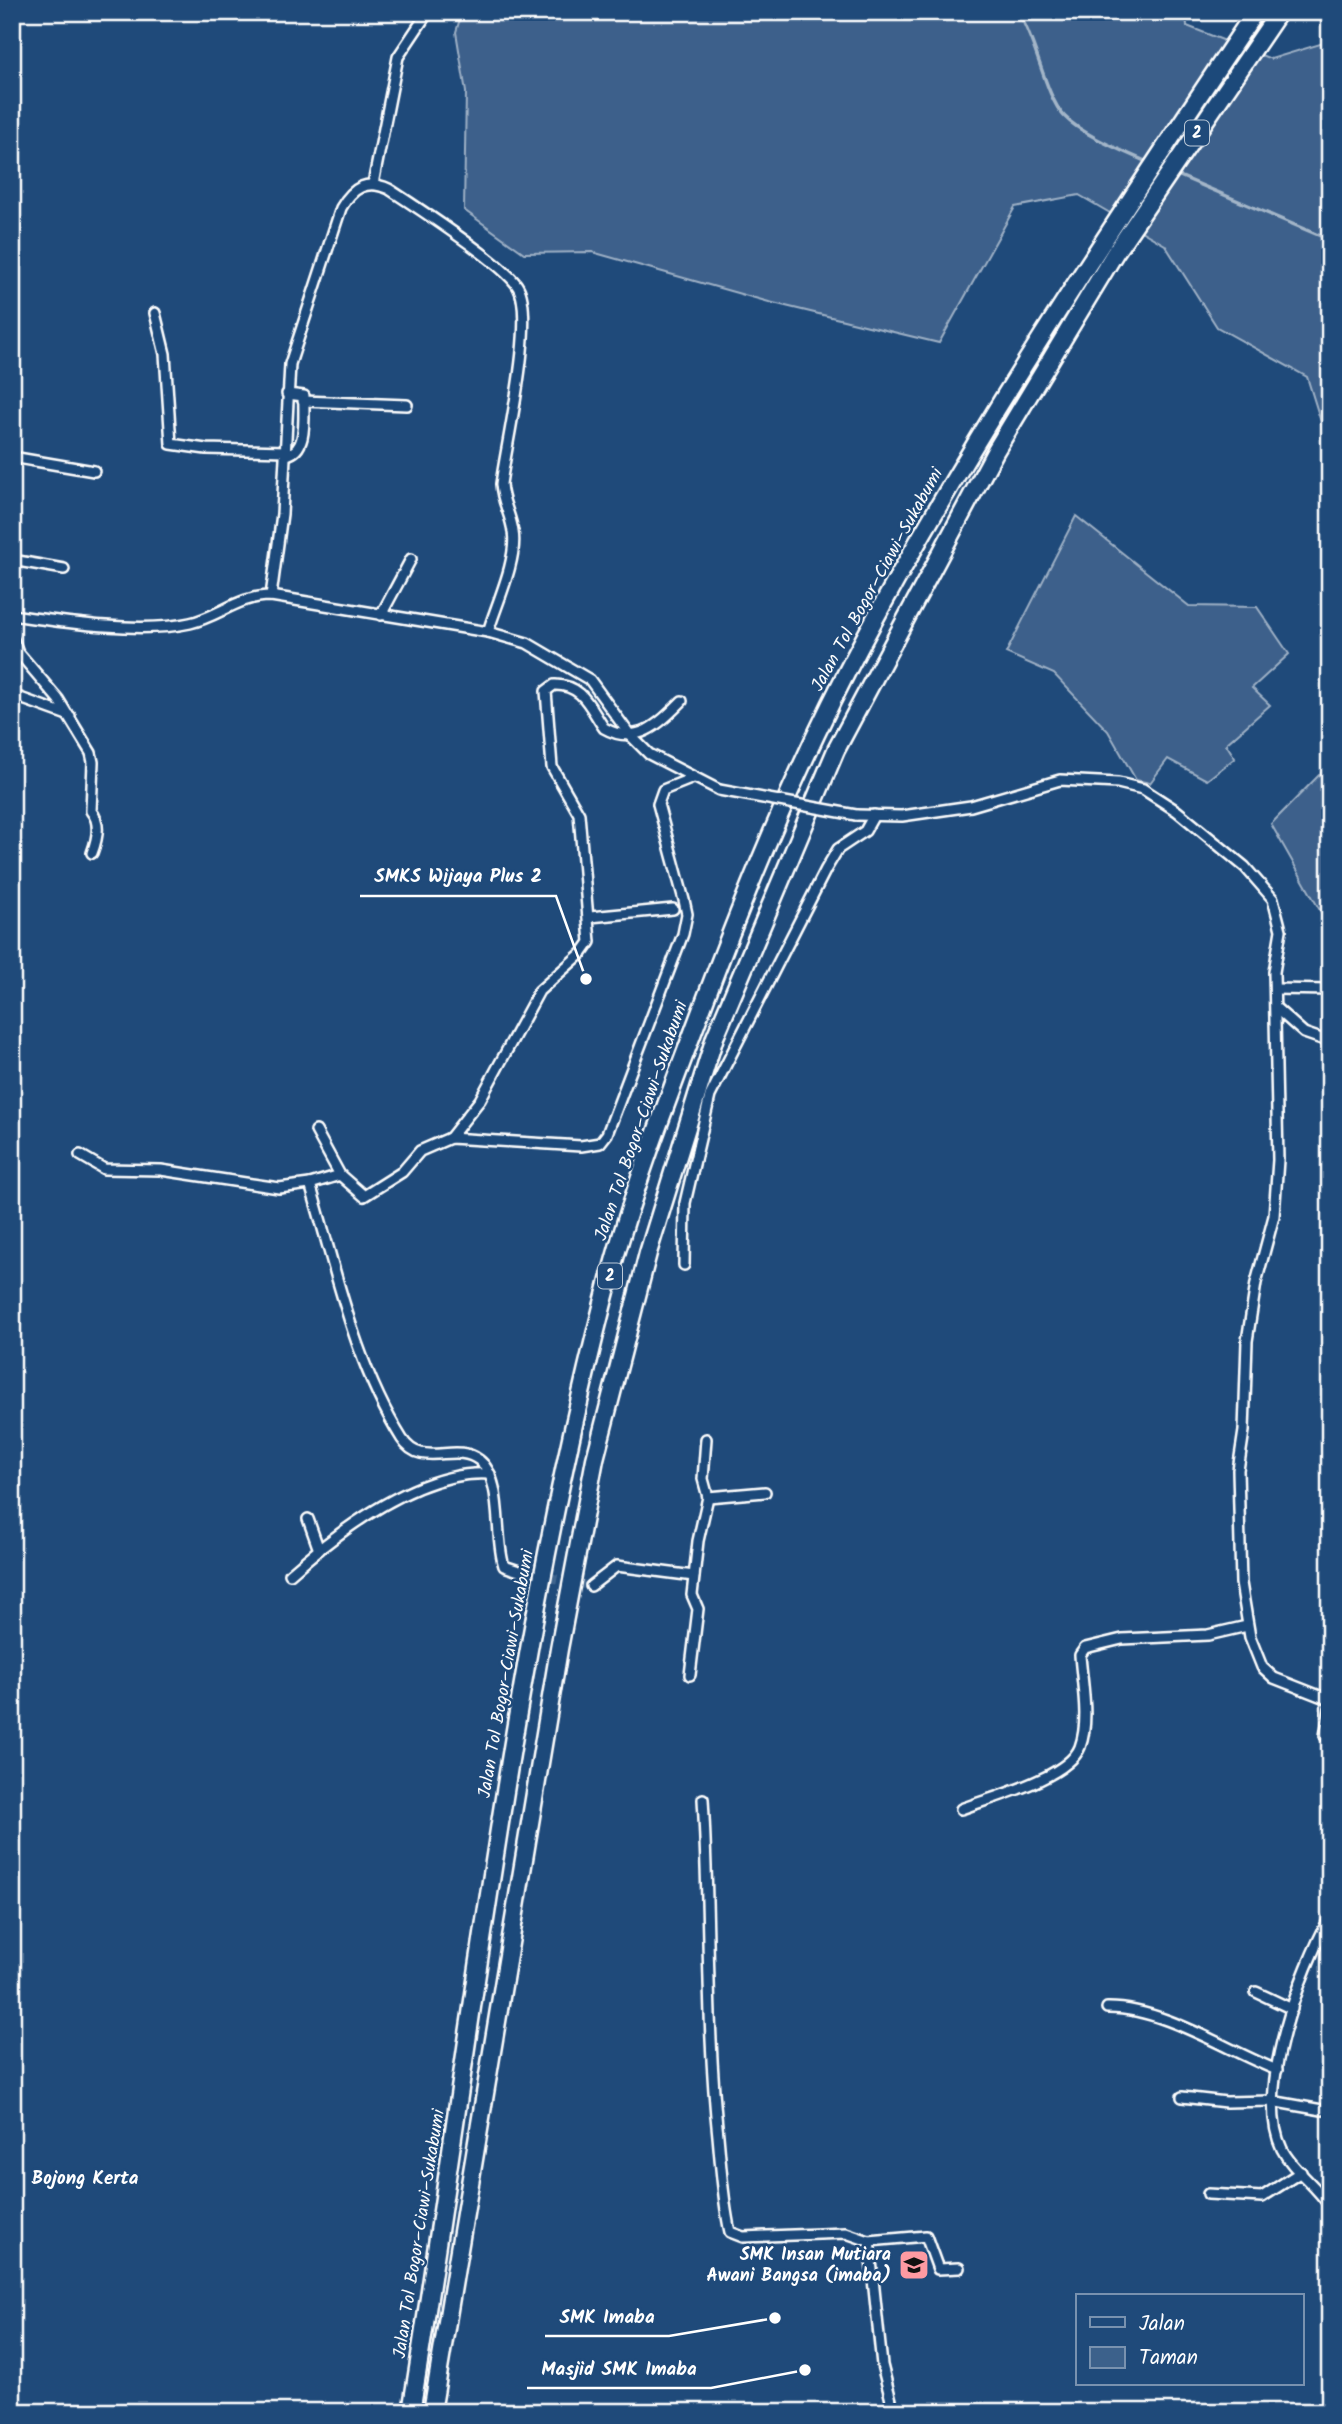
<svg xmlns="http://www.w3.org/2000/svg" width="1342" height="2424" viewBox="0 0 1342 2424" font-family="Kalam,sans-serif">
<rect width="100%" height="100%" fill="#1f4a7a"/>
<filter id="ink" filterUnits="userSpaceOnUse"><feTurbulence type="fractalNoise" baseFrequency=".0143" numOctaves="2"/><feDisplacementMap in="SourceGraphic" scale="14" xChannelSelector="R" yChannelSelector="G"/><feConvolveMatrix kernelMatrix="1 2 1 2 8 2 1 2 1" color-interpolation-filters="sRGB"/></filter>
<g filter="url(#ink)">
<g fill="#3c618b" stroke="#9eb0c5" stroke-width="2">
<polygon points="462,12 1186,12 1187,26 1271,59 1330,41 1330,451 1307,377 1217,327 1165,245 1079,195 1015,207 939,343 769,302 592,252 524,253 464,210 466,92 456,32"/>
<polygon points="1076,516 1189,606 1257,607 1289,654 1252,688 1270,705 1226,744 1235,758 1207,780 1168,759 1150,783 1136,780 1108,731 1054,674 1006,653"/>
<polygon points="1330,764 1330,928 1271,824"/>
</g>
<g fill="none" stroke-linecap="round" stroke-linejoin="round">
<g stroke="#a3b5c8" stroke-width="3.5">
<path d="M1018,12C1036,39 1045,96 1064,116C1082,135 1125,152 1149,163"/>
<polyline points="1175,174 1330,240"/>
</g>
<polyline stroke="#41658e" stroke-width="9" stroke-dasharray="9 4.5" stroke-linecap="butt" points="522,1572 591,1586"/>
<g stroke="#fff" stroke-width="14">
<g id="street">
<polyline points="373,184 398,57 428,12"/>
<polyline points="12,312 15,261"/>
<polyline points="155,313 165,354 171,444 206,449 286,451"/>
<polyline points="303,401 407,405"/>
<path d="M286,455C309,451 303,416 304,396L287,394"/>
<polyline points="12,457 94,471"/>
<polyline points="12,560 64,569"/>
<path d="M271,596L282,514L290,364L341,208C353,187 367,179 389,189C415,206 506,265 518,287C536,318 506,445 501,484C502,502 511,515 513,532C518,559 496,605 488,632"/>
<path d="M12,615C62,622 141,634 190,623C220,616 238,596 271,596L488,632L527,643L590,680L630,735L649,754L719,790"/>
<polyline points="381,615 411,559"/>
<path d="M12,637L18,652L58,699L91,753L93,762L91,811C101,822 97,840 92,853"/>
<polyline points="12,695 70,716"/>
<polyline points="856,815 902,816 971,806 1060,780 1118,783 1143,789 1177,811 1245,867 1273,899 1281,930 1274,972 1278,1160 1274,1216 1256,1283 1247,1341 1244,1431 1238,1470 1241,1583 1250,1637 1262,1667 1274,1678 1330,1700"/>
<polyline points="590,917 673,909"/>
<polyline points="1275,989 1330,990"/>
<polyline points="1277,1009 1304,1033 1330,1042"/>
<polyline points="316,1131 340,1175"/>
<path d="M450,1138L480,1100L539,991L583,952L590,942L579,814L552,767L546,691L554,685C583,684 590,708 604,728C637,747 660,723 682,701"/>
<polyline points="80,1155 104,1169 161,1170 279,1188 310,1184 340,1175 364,1196 402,1172 420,1151 450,1138 581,1146 600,1143 607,1134 683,934 687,914 684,900 658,804 663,790 693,778"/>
<path d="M310,1184C336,1269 354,1363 402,1439C422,1470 455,1441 479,1460C504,1479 494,1537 504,1566L522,1572"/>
<polyline points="684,1265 685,1203 710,1096 826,869 838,849 865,831 874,815"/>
<polyline points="708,1497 765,1492"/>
<polyline points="308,1519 319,1550"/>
<path d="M290,1574C340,1530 420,1469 490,1474"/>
<polyline points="591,1586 617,1566 694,1576"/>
<polyline points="690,1675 698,1609 692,1595 698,1541 708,1497 703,1479 706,1439"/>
<polyline points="1325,1736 1330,1708"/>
<path d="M703,1799C710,1912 706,2024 718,2136C721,2168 723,2201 730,2232L743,2237L846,2233L869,2241L882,2365L894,2412"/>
<path d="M961,1809C990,1798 1068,1778 1080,1747C1090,1720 1082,1684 1080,1655L1085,1648L1122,1639L1208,1635L1247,1626"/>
<path d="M1330,1917C1301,1971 1254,2091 1282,2149C1293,2171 1317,2185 1330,2207"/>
<polyline points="1256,1992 1292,2009"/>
<path d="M1107,2008C1162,2007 1226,2050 1277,2070"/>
<polyline points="1182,2097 1226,2102 1271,2101 1322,2110"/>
<polyline points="1208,2194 1262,2197 1301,2172"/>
<polyline points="869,2241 926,2236 938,2269 959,2268"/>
</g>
</g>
<g stroke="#fff" stroke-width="21">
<g id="highway">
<path d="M411,2412C473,2033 512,1647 610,1276C631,1197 660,1120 689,1043C740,905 795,768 864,639C980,422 1119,216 1255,12"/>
<polyline points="432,2412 559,1649 595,1459 648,1253 715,1037 836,750 996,450 1115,253 1279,12"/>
</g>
</g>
<use href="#street" stroke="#1f4a7a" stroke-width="9"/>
<use href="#highway" stroke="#1f4a7a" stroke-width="16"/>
<g stroke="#fff" stroke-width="14" stroke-linecap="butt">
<polyline id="street-bridge" points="719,790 856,815"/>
</g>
<use href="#street-bridge" stroke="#1f4a7a" stroke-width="9"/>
</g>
</g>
<defs>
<g id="school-square" transform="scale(1.575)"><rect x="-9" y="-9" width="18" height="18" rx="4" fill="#ff9aa2" stroke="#1f4a7a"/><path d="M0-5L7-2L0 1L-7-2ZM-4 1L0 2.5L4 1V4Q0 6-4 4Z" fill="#111"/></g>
</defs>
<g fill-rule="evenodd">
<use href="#school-square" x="914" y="2265"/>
</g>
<g text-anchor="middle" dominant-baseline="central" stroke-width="5" stroke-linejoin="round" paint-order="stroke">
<g fill="#1f4a7a" stroke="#bcc9d7" stroke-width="2">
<rect x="1185" y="120.5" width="24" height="25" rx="5"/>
<rect x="598" y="1263.5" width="24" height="25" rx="5"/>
</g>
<g font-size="16" font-weight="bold" fill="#fff">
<text x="1197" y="133">2</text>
<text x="610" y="1276">2</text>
</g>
<g font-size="18" fill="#fff" stroke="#1f4a7a">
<text transform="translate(878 580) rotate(-61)">Jalan Tol Bogor–Ciawi–Sukabumi</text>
<text transform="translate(642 1121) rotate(-71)">Jalan Tol Bogor–Ciawi–Sukabumi</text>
<text transform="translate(507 1674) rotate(-80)">Jalan Tol Bogor–Ciawi–Sukabumi</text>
<text transform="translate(420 2234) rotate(-81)">Jalan Tol Bogor–Ciawi–Sukabumi</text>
</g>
<g font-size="18" font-weight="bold" fill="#fff" stroke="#1f4a7a" text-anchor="end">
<text x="891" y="2255">SMK Insan Mutiara<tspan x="891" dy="21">Awani Bangsa (imaba)</tspan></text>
</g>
<g font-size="19" font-weight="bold" fill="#fff" stroke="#1f4a7a">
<text x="85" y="2179">Bojong Kerta</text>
</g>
</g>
<path fill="none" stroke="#fff" stroke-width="2.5" d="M586 979L556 896H360M775 2318L669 2336H545M805 2370L711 2388H527"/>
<g fill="#fff" stroke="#1f4a7a" stroke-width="2.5">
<circle cx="586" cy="979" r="7"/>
<circle cx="775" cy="2318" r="7"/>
<circle cx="805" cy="2370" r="7"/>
</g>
<g font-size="19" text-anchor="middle" font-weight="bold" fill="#fff" stroke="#1f4a7a" stroke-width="5" stroke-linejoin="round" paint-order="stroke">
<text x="458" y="882">SMKS Wijaya Plus 2</text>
<text x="607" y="2323">SMK Imaba</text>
<text x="619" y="2375">Masjid SMK Imaba</text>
</g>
<rect width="1342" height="2424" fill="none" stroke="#1f4a7a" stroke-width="42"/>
<rect x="21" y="21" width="1300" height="2382" fill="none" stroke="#fff" stroke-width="2.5" filter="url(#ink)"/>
<rect x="1076" y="2294" width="228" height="91" fill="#1f4a7a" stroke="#7992af" stroke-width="2"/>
<rect x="1090" y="2317" width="35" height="10" fill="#1f4a7a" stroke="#7992af" stroke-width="2"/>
<text x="1139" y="2330" font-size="21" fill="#ffffff">Jalan</text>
<rect x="1090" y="2347" width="35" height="21" fill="#3c618b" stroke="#7992af" stroke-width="2"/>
<text x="1139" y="2364" font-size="21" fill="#ffffff">Taman</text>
</svg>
